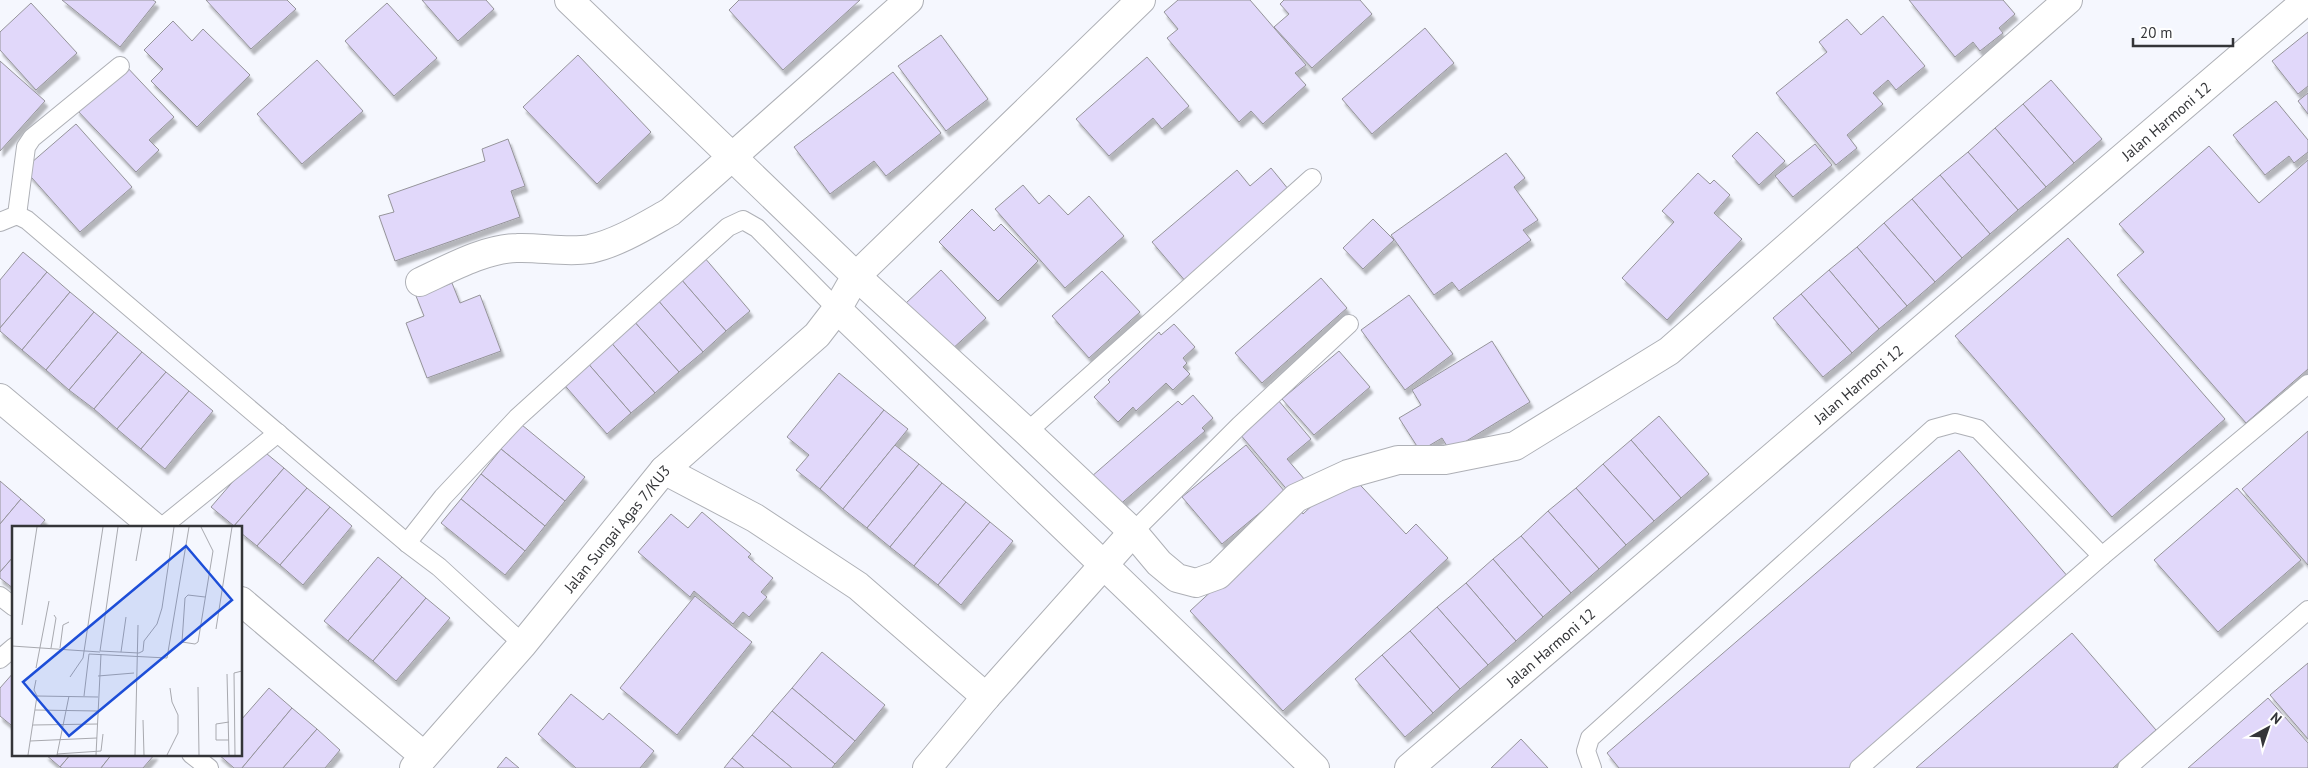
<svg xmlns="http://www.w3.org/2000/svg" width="2308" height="768" viewBox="0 0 2308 768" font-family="'PT Sans',sans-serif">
<defs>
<filter id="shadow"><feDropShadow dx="3" dy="5.5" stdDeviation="1" flood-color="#0004"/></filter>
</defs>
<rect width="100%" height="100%" fill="#f5f7fe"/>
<g fill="#e1d8fa" stroke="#95949a" filter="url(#shadow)">
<polygon points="62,0 153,0 156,2 120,47"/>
<polygon points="206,0 287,0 296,9 251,49"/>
<polygon points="422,0 486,0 494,9 458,41"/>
<polygon points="739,0 860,0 783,70 729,10"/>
<polygon points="1178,0 1250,0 1306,65 1295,73 1306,85 1263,124 1251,111 1239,122 1167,38 1178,29 1164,12"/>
<polygon points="1284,0 1360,0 1372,14 1312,68 1274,27 1289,14 1280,4"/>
<polygon points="1909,0 2003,0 2015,14 1999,28 2003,33 1980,51 1973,42 1955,57"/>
<polygon points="31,3 77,53 36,90 0,50 0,32"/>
<polygon points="387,3 437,58 394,96 345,41"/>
<polygon points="1883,16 1925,66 1896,90 1888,80 1873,93 1883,104 1847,135 1857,148 1836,165 1776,93 1827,52 1819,42 1847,19 1861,35"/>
<polygon points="173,21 192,41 203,29 250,75 197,127 151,81 163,69 144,50"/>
<polygon points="1425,28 1454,63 1372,134 1342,99"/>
<polygon points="2308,32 2308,86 2298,94 2272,61"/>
<polygon points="941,35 988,99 946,131 898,66"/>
<polygon points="578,55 651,132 597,184 523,107"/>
<polygon points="1147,57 1189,106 1162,129 1153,118 1109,156 1076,119"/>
<polygon points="317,60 363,111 302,164 257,114"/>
<polygon points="0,61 45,101 0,151"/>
<polygon points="124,64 174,117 149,140 159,150 136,172 76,109"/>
<polygon points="893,72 941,133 886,176 874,161 830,194 794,147"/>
<polygon points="2051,80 2102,139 2074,163 2023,104"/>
<polygon points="2308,93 2308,114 2298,101"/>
<polygon points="2276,101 2308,140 2308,152 2294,163 2289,156 2265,175 2233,135"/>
<polygon points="2023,104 2074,163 2046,187 1995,128"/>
<polygon points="76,124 132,187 80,232 24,169"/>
<polygon points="1995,128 2046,187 2018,210 1968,152"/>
<polygon points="1757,132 1785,161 1759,185 1732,156"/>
<polygon points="508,139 525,186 511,191 520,217 395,261 379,216 394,212 388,195 485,161 482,149"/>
<polygon points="1815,144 1832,165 1793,197 1775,176"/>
<polygon points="2209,146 2259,203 2308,160 2308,369 2246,423 2117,275 2144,252 2119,224"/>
<polygon points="1968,152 2018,210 1990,234 1940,175"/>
<polygon points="1506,153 1525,178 1514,187 1538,220 1523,230 1531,240 1459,291 1452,282 1434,295 1391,235"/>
<polygon points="1271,168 1293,195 1187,283 1152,242 1237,170 1250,186"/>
<polygon points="1698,173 1710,184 1714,180 1730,195 1714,213 1742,239 1667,320 1622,278 1674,222 1662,211"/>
<polygon points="1940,175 1990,234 1962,258 1912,199"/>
<polygon points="1023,185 1039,204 1049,195 1068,215 1089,196 1124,236 1065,288 995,209"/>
<polygon points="1912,199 1962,258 1935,282 1884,223"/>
<polygon points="972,209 994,231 1001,224 1038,261 998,301 939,242"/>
<polygon points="1373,219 1394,240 1363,269 1343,248"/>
<polygon points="1884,223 1935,282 1907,306 1857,247"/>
<polygon points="2068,238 2225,419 2112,517 1955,336"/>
<polygon points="1857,247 1907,306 1879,329 1829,270"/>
<polygon points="23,252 47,272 0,328 0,280"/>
<polygon points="704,257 750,311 726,331 680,278"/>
<polygon points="941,270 986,318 950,351 905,304"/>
<polygon points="1829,270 1879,329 1852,353 1801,294"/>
<polygon points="1102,271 1140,312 1089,358 1052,316"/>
<polygon points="47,272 70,292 22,350 0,331 0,328"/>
<polygon points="680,278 726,331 703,352 656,298"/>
<polygon points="1321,278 1347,308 1262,383 1235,353"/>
<polygon points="452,283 460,303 480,295 501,351 427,378 406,323 424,316 416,296"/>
<polygon points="70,292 94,312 46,370 22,350"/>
<polygon points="1801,294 1852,353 1823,377 1773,318"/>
<polygon points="1409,295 1453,354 1405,390 1361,330"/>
<polygon points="656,298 703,352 679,372 632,319"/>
<polygon points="94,312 118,332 69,390 46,370"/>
<polygon points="632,319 679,372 655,393 608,339"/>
<polygon points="1174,324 1195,347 1183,358 1187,363 1183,367 1190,374 1173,390 1166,383 1136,411 1133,407 1118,422 1094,397 1110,382 1108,380 1159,332 1161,335"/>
<polygon points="118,332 142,352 94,409 69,390"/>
<polygon points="608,339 655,393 631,413 585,360"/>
<polygon points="1492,341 1530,402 1450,451 1442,438 1420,451 1399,418 1421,405 1412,390"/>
<polygon points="1339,351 1370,387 1314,435 1282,399"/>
<polygon points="142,352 166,372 117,429 94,409"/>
<polygon points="585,360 631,413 607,434 561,381"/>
<polygon points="166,372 189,391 141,449 117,429"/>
<polygon points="839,373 884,410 820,489 796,470 809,455 787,437"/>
<polygon points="189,391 213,411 165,469 141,449"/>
<polygon points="1193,395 1213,418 1202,428 1205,431 1117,507 1091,477 1178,401 1182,405"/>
<polygon points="1278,400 1311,439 1287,459 1305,480 1290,493 1239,433"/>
<polygon points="884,410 908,429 843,509 820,489"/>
<polygon points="1659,416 1709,474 1681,498 1631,440"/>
<polygon points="522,425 585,477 565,501 501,449"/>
<polygon points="2308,431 2308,565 2242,489"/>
<polygon points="1631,440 1681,498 1654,521 1603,464"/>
<polygon points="895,445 919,464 867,528 843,509"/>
<polygon points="1246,445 1285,492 1222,544 1182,497"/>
<polygon points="261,449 284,468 234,526 211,507"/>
<polygon points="501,449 565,501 545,526 481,474"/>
<polygon points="1959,450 2069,578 1849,768 1619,768 1607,753"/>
<polygon points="919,464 942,483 890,547 867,528"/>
<polygon points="1603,464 1654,521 1626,545 1576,488"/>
<polygon points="284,468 307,488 257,546 241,533 241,527 234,526"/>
<polygon points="1348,472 1406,534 1416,524 1448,558 1283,711 1190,611 1300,509 1303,514"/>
<polygon points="481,474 545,526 525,551 461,499"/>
<polygon points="0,481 21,499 0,524"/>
<polygon points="942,483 966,502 914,566 890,547"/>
<polygon points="307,488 330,507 280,565 257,546"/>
<polygon points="1576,488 1626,545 1599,569 1548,511"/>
<polygon points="2237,488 2301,560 2218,632 2154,560"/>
<polygon points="21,499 45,520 39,527 14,527 14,556 0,572 0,524"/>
<polygon points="461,499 525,551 505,575 441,523"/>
<polygon points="966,502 990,522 938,585 914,566"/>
<polygon points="330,507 352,526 303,585 280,565"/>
<polygon points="1548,511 1599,569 1571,593 1521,536"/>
<polygon points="702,512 751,554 748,557 773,578 761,592 767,597 749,617 743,612 733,624 694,591 690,597 638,552 671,514 688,528"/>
<polygon points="990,522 1013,541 961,605 938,585"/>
<polygon points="1521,536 1571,593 1543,617 1493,559"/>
<polygon points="14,556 14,589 0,578 0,572"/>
<polygon points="378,557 402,577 348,641 324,621"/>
<polygon points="1493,559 1543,617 1516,641 1466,583"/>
<polygon points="402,577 426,598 373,661 348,641"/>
<polygon points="1466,583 1516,641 1488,665 1437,607"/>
<polygon points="695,596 752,642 677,735 620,688"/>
<polygon points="426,598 450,618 396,681 373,661"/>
<polygon points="1437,607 1488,665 1460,689 1410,631"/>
<polygon points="1410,631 1460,689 1433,713 1382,655"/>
<polygon points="2072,633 2156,730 2113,768 1916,768"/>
<polygon points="822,652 885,705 855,741 792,688"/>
<polygon points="1382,655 1433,713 1405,737 1355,679"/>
<polygon points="2308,663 2308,739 2270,695"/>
<polygon points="14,672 14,722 11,725 0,716 0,688"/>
<polygon points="269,688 292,708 242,768 234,768 218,754 241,754 241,720"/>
<polygon points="792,688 855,741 835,764 772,711"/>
<polygon points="571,694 603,720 609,713 654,751 640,768 576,768 538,734"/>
<polygon points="2268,698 2308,743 2308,768 2188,768"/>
<polygon points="292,708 317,729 283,768 242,768"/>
<polygon points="772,711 835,764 832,768 792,768 752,735"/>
<polygon points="317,729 340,750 325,768 283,768"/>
<polygon points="752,735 792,768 744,768 732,758"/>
<polygon points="1521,739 1548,768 1491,768"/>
<polygon points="45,754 71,754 60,767"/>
<polygon points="71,754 112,754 101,768 62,768 60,767"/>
<polygon points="112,754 155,754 143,768 101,768"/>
<polygon points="506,757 519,768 497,768"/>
<polygon points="732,758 744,768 724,768"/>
</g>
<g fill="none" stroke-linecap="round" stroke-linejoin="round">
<g stroke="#aeb0b6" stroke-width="20">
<g id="lane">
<polyline points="17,215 26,147 32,138 120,66"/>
<polyline points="0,222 17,215 27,220 407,543 439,567 523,644"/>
<polyline points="1027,432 1312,178"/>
<polyline points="162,527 278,433"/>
<polyline points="1133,532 1240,425 1349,324"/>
<polyline points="407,543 443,497 517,418 728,227 743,220 757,228 837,309"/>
<polyline points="0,596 14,607"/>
<polyline points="0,659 14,647"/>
<polyline points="191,754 209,768"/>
<polyline points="1592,768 1586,751 1590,738 1933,429 1955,423 1978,429 2102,556"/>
<polyline points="1859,768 2102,556 2308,384"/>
<polyline points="2127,768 2308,610"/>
</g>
</g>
<g stroke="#aeb0b6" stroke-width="30">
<g id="street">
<polyline points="1141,0 856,276 1027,432 1133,532 1159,563 1177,578 1196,583 1218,575 1296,498 1348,474 1398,460 1445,460 1515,446 1669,351 2068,0"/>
<path d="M420,282C448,269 486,248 517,248C541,247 566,253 590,249C618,243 645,226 670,212L909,0"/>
<polyline points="837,309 1315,768"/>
<polyline points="0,398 154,527"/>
<polyline points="664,470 755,518 858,586 986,697"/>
<polyline points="241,601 424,756"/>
<path id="s1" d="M414,768L523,644L664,470L817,335L837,309L856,276L569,0"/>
<polyline points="927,768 986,697 1133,532"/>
<path id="s2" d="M1409,768L2307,0"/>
</g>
</g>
<use href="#lane" stroke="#fff" stroke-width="18"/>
<use href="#street" stroke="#fff" stroke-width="28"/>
</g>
<g text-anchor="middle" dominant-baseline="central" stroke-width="4" stroke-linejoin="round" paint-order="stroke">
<g font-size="15" fill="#343538" stroke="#fff">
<text stroke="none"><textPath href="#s2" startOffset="996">Jalan Harmoni 12</textPath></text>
<text stroke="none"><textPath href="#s2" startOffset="591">Jalan Harmoni 12</textPath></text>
<text stroke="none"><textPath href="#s1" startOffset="314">Jalan Sungai Agas 7/KU3</textPath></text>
<text stroke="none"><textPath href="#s2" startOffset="186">Jalan Harmoni 12</textPath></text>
</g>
</g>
<g transform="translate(12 526)">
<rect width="230" height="230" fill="#f5f7fe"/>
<path fill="none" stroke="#a8a9af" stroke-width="1" d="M106,1L88,125L127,127L131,125L132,115L145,98L150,82L162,1M189,1L201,25L186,116L183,118L170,116L173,72L176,69L193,71M124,35L130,1M10,99L25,1M204,103L220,1M0,120L88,126M39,122L44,92L42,89M48,122L51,99L57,96M109,126L114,91M24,142L37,75M215,148L217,229M86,150L122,147M58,151L71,132L91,1M24,154L22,164L25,170M186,161L187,229M72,170L77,128L155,132L177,1M23,184L86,185M131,194L132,229M217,196L204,198V214H217M21,199L86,198M18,215L85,212M45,228L89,225L91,208M16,229L25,170L86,171M45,229L57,170M84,229L89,128M123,229L126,99M155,229L166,207V189L160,176L158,162M223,229L222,147L230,145"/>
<path fill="#1d4ed8" fill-opacity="0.15" stroke="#1d4ed8" stroke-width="2.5" d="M174,20L220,74L57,210L11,156Z"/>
<rect width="230" height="230" fill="none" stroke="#343538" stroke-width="2.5"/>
</g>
<g transform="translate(2268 728) rotate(40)" stroke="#ffffff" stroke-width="4" paint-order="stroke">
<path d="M0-4L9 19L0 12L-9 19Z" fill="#343538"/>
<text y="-8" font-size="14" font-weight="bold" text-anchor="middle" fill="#343538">N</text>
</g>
<path d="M2133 38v8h100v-8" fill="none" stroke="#343538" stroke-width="2.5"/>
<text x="2140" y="38" font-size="15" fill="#343538" stroke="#ffffff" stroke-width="4" paint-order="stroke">20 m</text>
</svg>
